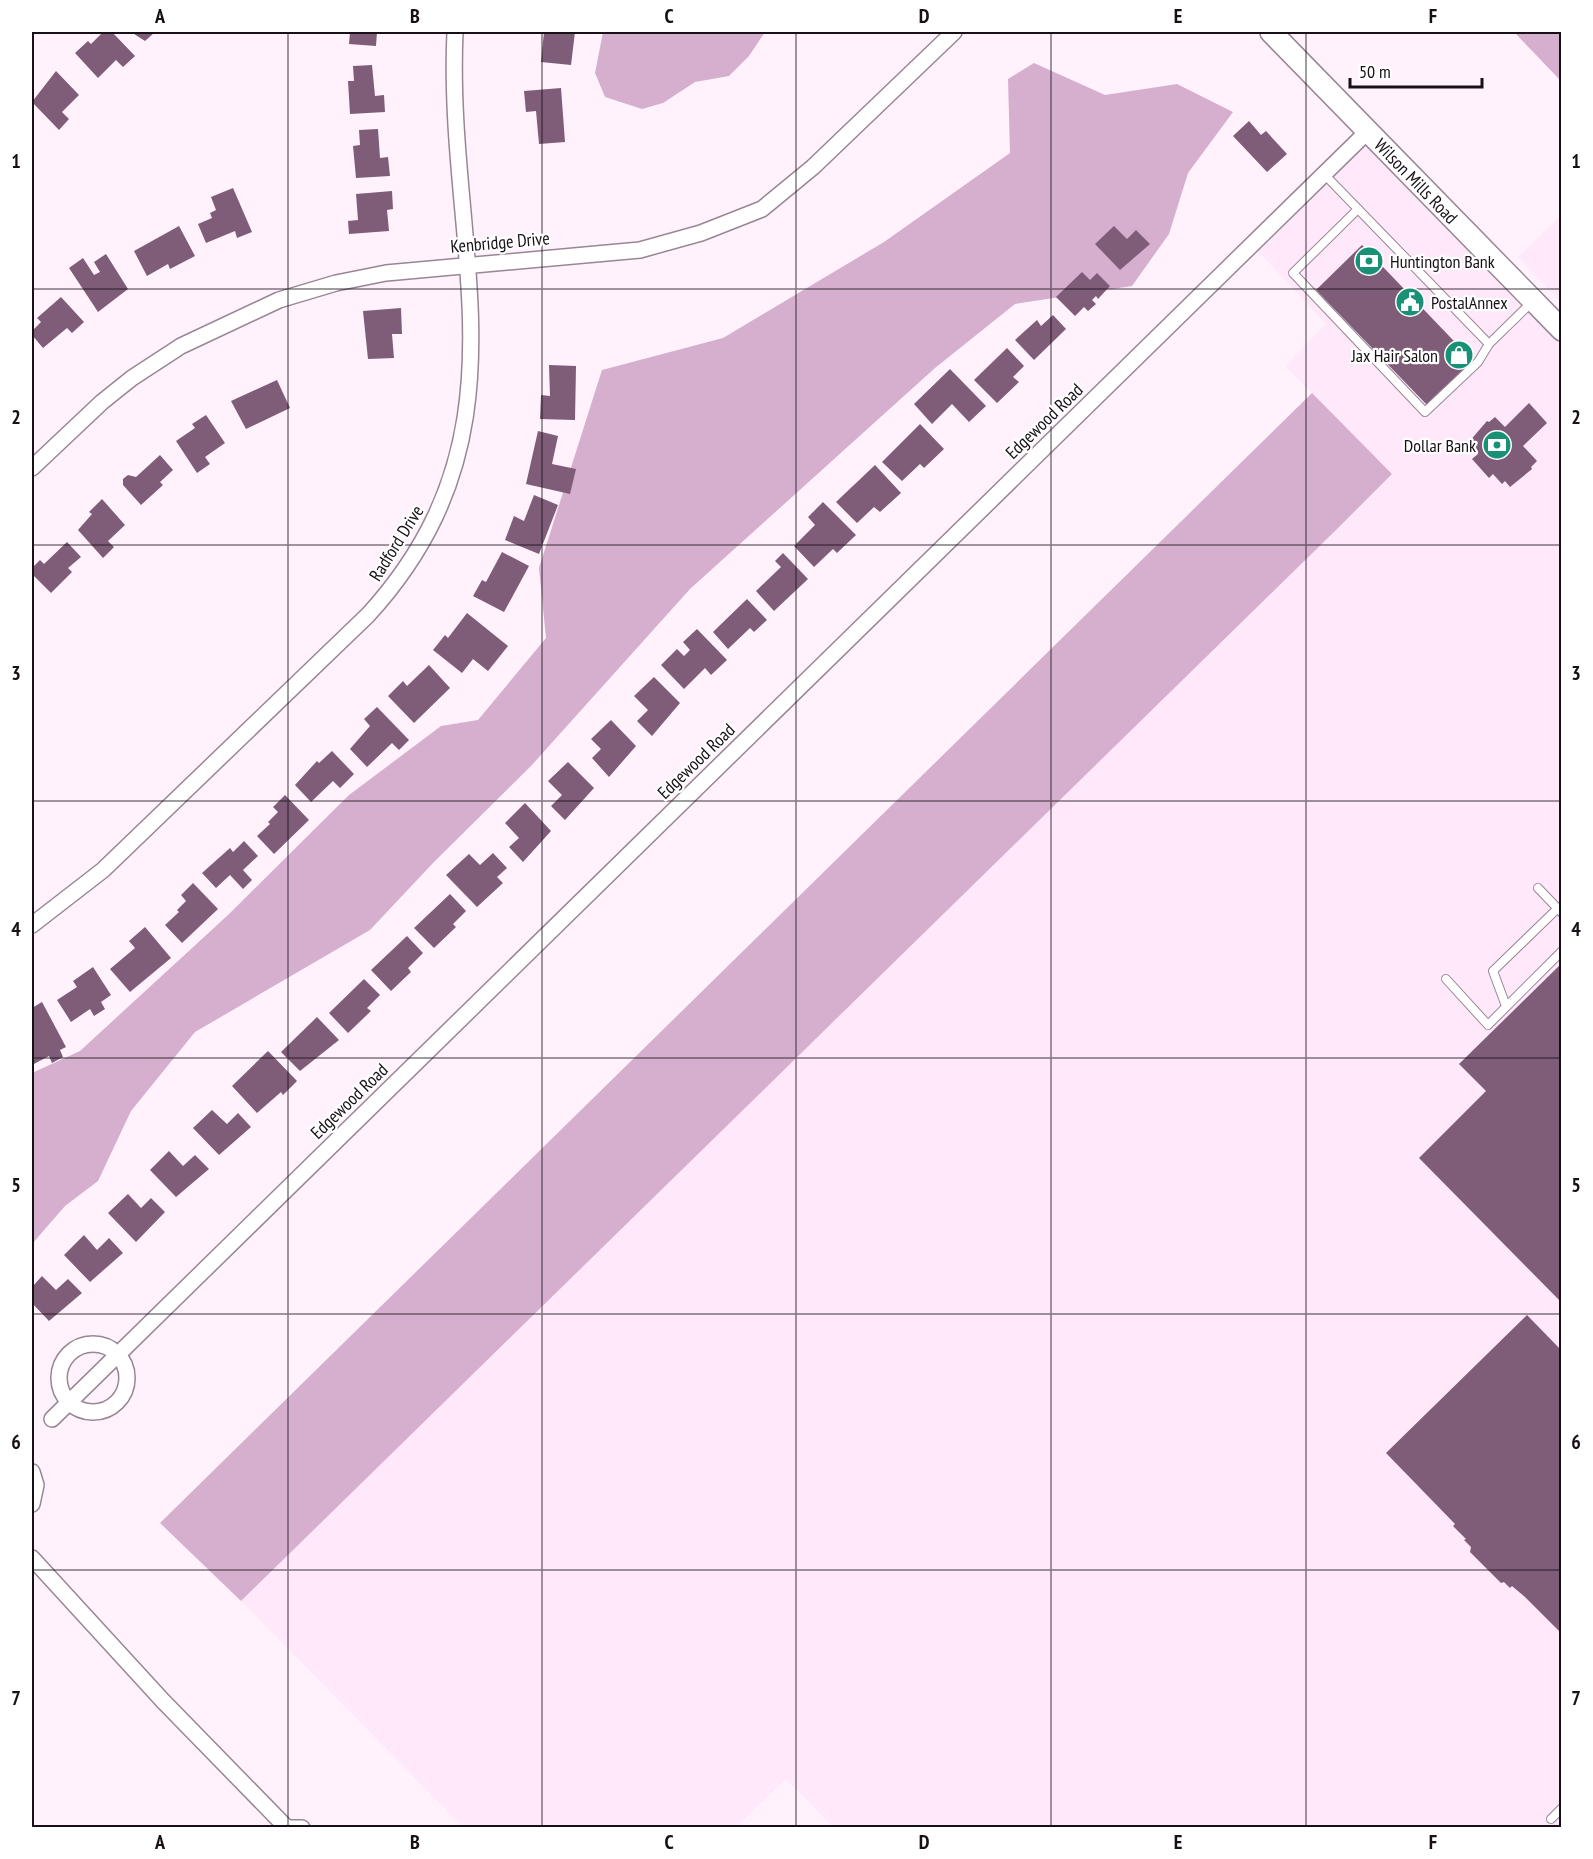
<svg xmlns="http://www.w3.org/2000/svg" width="1593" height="1859" viewBox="0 0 1593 1859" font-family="'PT Sans Narrow',sans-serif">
<rect width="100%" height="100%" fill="#fff2fc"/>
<g fill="#fee8f9">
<polygon points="1368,131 1561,331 1561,1827 833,1827 786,1779 736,1827 463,1827 241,1601 1392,474 1285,366 1326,324 1252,245"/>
<polygon points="1561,215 1561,302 1518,257"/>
</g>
<g fill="#d5afcd">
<polygon points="603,32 765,32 749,56 729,76 695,82 663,103 642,109 605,97 595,73"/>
<polygon points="1514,32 1561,32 1561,81"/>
<polygon points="1034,63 1105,95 1177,84 1233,112 1188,173 1169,234 1132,286 1015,304 935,368 690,589 531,766 433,863 370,930 195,1032 131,1111 98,1181 65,1206 32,1244 32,1073 80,1051 228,915 349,795 441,726 478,720 546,638 539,568 602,370 723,338 884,242 1010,153 1008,79"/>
<polygon points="1312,393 1392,474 1340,526 241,1601 160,1523"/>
</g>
<g fill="#7f5c78">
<polygon points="103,32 112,32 135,56 123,67 116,60 98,78 75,53 88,41 91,44"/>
<polygon points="131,32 155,32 145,41"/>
<polygon points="350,32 377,32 376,46 349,44"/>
<polygon points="544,32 575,32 571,65 541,62"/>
<polygon points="372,65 375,96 384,95 385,112 350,114 348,81 354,81 353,66"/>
<polygon points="56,71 79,95 62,112 69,119 59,130 32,102"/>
<polygon points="561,88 565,142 539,144 536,111 526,112 524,91"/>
<polygon points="1249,121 1261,135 1266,131 1287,154 1267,172 1233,136"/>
<polygon points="378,129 380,158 388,157 390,176 356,178 353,146 360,145 359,130"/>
<polygon points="233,188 252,232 237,238 235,231 206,243 198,224 212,218 210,213 216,210 211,197"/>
<polygon points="392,191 393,209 387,210 389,231 349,234 348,221 358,220 356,194"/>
<polygon points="179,226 195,256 170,269 168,264 147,276 134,251"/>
<polygon points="1114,226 1127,239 1136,230 1150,244 1120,270 1095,244"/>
<polygon points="1362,245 1473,361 1427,405 1316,290"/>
<polygon points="106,254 128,289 98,312 69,268 83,258 94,275 100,272 94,262"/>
<polygon points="1082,272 1090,280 1097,273 1110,286 1098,299 1096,296 1092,300 1096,304 1088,311 1084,307 1075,316 1056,297"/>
<polygon points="61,297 84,322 72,333 67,328 43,348 32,335 32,331 41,322 37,318"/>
<polygon points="401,308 402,334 392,334 394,358 368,359 363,311"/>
<polygon points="1053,315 1066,329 1034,360 1015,340 1037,320 1041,326"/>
<polygon points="1007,348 1024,366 1013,377 1019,382 997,403 974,380"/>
<polygon points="549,365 576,366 575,420 540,419 541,395 550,396"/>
<polygon points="950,369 986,406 969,422 952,404 932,424 914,404"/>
<polygon points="277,380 290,408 246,429 231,401"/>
<polygon points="1529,403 1547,423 1523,446 1537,461 1531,467 1532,469 1510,487 1505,481 1502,484 1493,474 1489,478 1472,459 1478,454 1468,443 1487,421 1489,422 1495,417 1505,427"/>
<polygon points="206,415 225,443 205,457 210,464 197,473 176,441 195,428 192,424"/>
<polygon points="920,424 944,449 924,468 920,464 902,481 882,462"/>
<polygon points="538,431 558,436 552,464 576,469 570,494 526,484"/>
<polygon points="160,455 173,470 160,482 163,485 141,505 123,485 123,479 128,475 136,477"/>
<polygon points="875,465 901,493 880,512 874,507 857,523 836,502"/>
<polygon points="534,495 558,505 539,554 505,540 514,516 524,521"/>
<polygon points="102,499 125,525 108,541 114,547 103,558 78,530 92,514 89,512"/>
<polygon points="823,502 856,535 837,553 833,549 814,567 794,546 815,525 808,517"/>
<polygon points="67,542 81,557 68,568 72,572 51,593 32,574 32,568 40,560 44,564"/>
<polygon points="502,552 529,566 504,612 473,596 482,580 486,582"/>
<polygon points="783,553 808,579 774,611 756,591 781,567 775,561"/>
<polygon points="747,599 767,620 754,632 750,628 728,649 713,632"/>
<polygon points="467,613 508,646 488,671 473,659 462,673 433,650 445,635 448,638"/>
<polygon points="697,629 727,660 711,675 705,668 684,689 661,665 677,649 684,656 690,650 683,642"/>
<polygon points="429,665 450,688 414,723 388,696 403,681 407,686"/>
<polygon points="654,677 680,703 652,736 637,721 648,710 634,696"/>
<polygon points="377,707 409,740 399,750 392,743 367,767 350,749 370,726 364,719"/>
<polygon points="611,720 636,746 609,777 592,758 601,749 591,739"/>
<polygon points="332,751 354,774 340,788 333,781 311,802 295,785 317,761 319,763"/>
<polygon points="568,762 594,788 565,820 551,806 562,795 548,781"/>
<polygon points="285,795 309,820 274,854 257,836 270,824 268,822 278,812 273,807"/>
<polygon points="525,803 551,831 523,862 509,847 519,838 505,823"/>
<polygon points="244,841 258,856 243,870 252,880 243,889 230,875 216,888 202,873 230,848 233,852"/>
<polygon points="493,853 507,868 497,877 503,883 477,907 446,875 469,854 480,865"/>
<polygon points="193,883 218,909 182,943 165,925 179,912 177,910 186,901 181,895"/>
<polygon points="450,894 466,911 453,924 456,927 434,948 414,928"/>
<polygon points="145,927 171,958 130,992 110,969 135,948 129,941"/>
<polygon points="407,936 423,953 408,968 411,972 391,991 371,970"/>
<polygon points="1562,963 1562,1303 1419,1158 1486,1091 1459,1064"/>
<polygon points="93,967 111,995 101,1002 105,1009 94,1016 90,1009 71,1022 57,1000 77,987 73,981"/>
<polygon points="364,979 380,995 367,1008 371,1011 348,1033 329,1013"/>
<polygon points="42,1002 66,1047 60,1050 63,1057 52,1063 49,1056 32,1065 32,1008"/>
<polygon points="317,1017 339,1040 300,1071 281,1052"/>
<polygon points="268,1051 297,1081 283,1095 281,1092 257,1113 232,1086"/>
<polygon points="212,1110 227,1124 238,1113 251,1127 219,1155 193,1128"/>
<polygon points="169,1151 183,1166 195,1155 209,1169 176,1197 150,1170"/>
<polygon points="128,1194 141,1208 151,1198 165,1212 136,1242 108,1213"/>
<polygon points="84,1235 97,1250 109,1238 123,1253 90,1282 64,1255"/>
<polygon points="42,1276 56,1290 68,1279 82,1293 49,1321 32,1303 32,1287"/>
<polygon points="1527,1315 1562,1351 1562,1634 1525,1597 1512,1586 1510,1588 1504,1582 1501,1583 1470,1552 1471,1547 1464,1540 1466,1539 1453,1526 1455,1524 1386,1453"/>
</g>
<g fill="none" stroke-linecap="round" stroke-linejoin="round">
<g stroke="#998695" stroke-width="10">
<g id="lane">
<polyline points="1324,174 1489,344"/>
<polyline points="1358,209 1293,273 1425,412 1478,362 1489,344 1532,302"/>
<polyline points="1538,888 1562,913"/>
<polyline points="1446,979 1488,1025 1562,951"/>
<polyline points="1506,1006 1493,971 1558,908"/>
<polyline points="1551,1819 1562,1808"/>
</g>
</g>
<g stroke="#998695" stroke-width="18">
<g id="street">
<polyline points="32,468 102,402 132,378 181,346 279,300 336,283 386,273 640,250 701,233 762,209 813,167 954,32"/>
<path d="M32,925L103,870L368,615C536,431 445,247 455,32"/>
<circle cx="93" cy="1378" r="34"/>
<polyline points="52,1419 1368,131"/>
<polyline points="32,1472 36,1485 32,1504"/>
<polyline points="32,1558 163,1701 285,1826"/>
<polyline points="285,1828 302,1828"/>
</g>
</g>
<g stroke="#998695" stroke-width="24">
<polyline id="secondary" points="1271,32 1562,330"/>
</g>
<use href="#lane" stroke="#fff" stroke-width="8"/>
<use href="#street" stroke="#fff" stroke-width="15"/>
<use href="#secondary" stroke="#fff" stroke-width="21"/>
</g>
<path fill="none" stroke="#171016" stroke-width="1.5" stroke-opacity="0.55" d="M288,32V1828M542,32V1828M796,32V1828M1051,32V1828M1306,32V1828M32,289H1562M32,545H1562M32,801H1562M32,1058H1562M32,1314H1562M32,1570H1562"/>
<defs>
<g id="bank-disc" transform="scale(1.5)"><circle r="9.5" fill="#189176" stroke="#fff"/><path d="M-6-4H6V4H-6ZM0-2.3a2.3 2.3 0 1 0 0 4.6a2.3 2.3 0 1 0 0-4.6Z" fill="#fff"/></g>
<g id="civic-disc" transform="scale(1.5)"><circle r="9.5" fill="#189176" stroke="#fff"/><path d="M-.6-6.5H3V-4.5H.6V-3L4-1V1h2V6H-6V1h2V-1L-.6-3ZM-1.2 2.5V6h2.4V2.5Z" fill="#fff"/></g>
<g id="shop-disc" transform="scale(1.5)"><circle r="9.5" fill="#189176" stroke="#fff"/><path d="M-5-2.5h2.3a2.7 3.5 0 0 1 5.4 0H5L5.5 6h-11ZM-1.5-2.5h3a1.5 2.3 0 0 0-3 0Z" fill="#fff"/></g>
</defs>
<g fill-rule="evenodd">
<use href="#bank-disc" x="1369" y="261"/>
<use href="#civic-disc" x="1410" y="302"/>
<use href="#shop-disc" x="1459" y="355"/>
<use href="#bank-disc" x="1497" y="445"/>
</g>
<g text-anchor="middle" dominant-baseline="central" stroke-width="4.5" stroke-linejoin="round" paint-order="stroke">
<g font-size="18" fill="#171016" stroke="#fff">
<text transform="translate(1416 181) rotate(46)">Wilson Mills Road</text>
<text transform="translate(500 242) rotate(-5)">Kenbridge Drive</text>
<text transform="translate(1044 421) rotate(-44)">Edgewood Road</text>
<text transform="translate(396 543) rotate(-58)">Radford Drive</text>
<text transform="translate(696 761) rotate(-44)">Edgewood Road</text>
<text transform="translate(349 1101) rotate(-44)">Edgewood Road</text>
</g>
<g font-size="18" fill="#171016" stroke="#fff" text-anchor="start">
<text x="1390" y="261">Huntington Bank</text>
<text x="1431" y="302">PostalAnnex</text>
<text x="1438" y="355" text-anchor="end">Jax Hair Salon</text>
<text x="1476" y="445" text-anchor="end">Dollar Bank</text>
</g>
</g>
<rect width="1593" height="1859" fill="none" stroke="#ffffff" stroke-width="66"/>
<path d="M1350 78v9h132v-9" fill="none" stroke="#171016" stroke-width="3"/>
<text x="1359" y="78" font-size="18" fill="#171016" stroke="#ffffff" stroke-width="4.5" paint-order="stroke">50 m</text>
<rect x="33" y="33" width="1527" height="1793" fill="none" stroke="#171016" stroke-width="2"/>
<g font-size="20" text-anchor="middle" font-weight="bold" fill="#171016">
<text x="160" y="23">A</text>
<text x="415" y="23">B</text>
<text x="669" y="23">C</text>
<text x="924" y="23">D</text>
<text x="1178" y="23">E</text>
<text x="1433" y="23">F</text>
<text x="16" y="168">1</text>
<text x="1576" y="168">1</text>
<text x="16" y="424">2</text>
<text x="1576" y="424">2</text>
<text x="16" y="680">3</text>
<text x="1576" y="680">3</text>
<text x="16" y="936">4</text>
<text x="1576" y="936">4</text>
<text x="16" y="1192">5</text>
<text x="1576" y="1192">5</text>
<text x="16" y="1449">6</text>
<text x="1576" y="1449">6</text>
<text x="16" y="1705">7</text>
<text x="1576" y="1705">7</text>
<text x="160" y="1849">A</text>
<text x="415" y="1849">B</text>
<text x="669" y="1849">C</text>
<text x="924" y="1849">D</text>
<text x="1178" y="1849">E</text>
<text x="1433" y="1849">F</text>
</g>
</svg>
